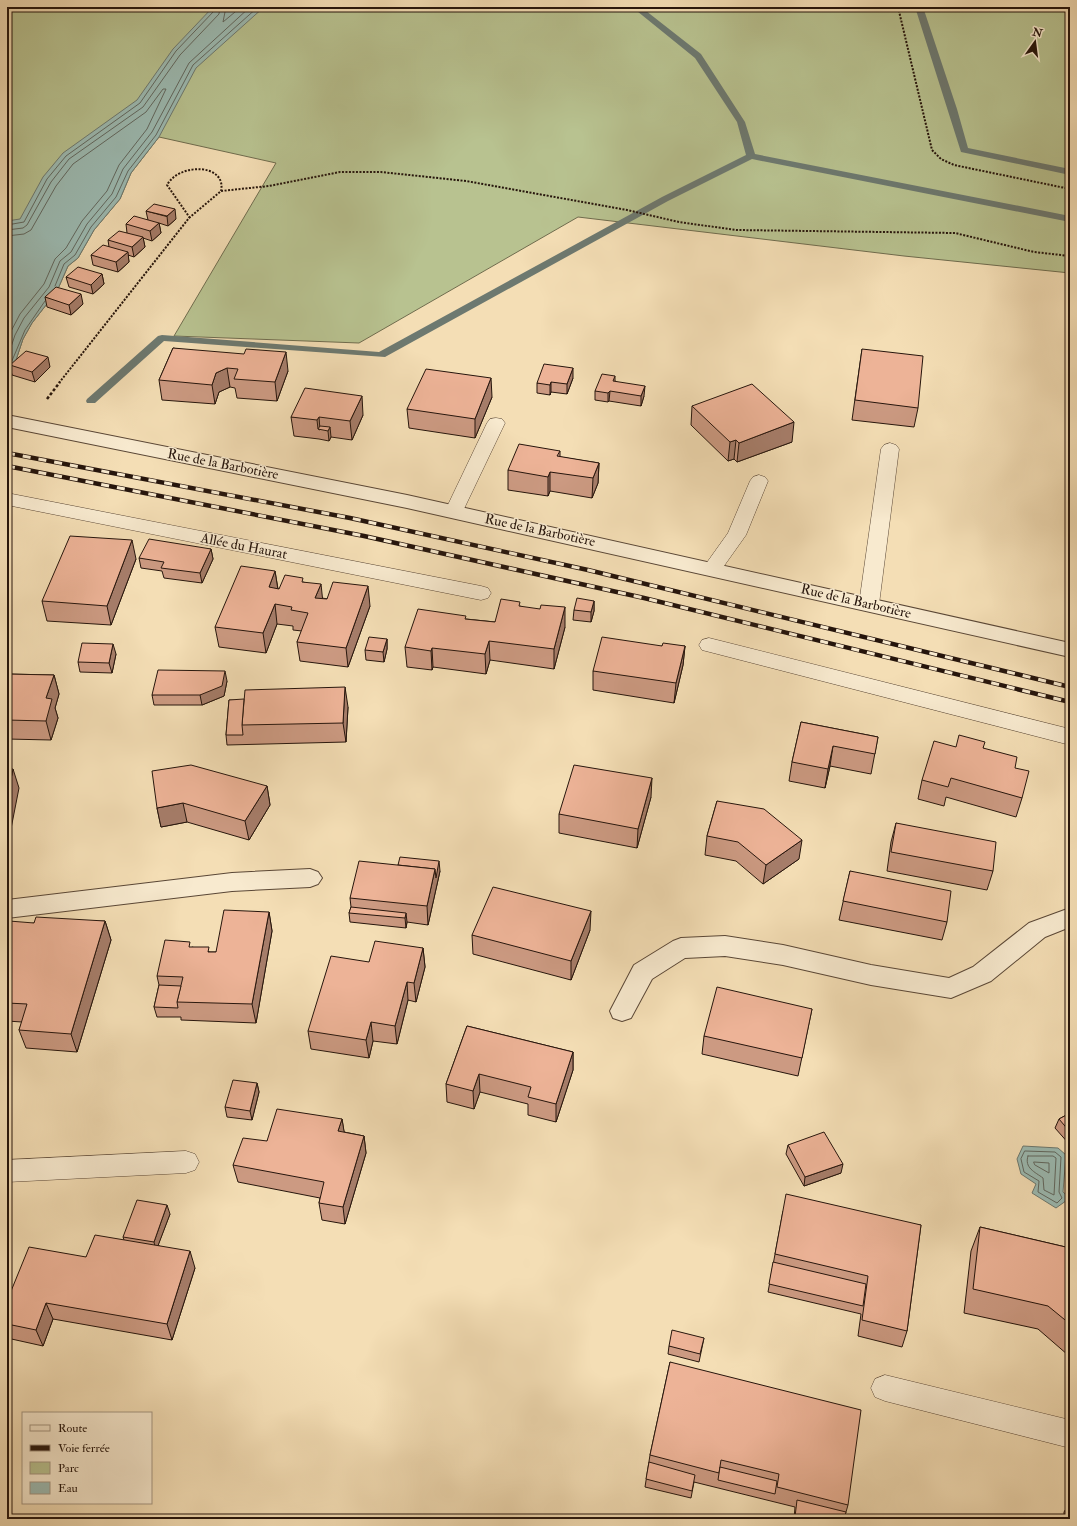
<svg xmlns="http://www.w3.org/2000/svg" width="1077" height="1526" viewBox="0 0 1077 1526" font-family="'IM FELL Double Pica',serif">
<rect width="100%" height="100%" fill="#f4deb5"/>
<filter id="stains"><feTurbulence type="fractalNoise" baseFrequency=".005" numOctaves="4"/><feColorMatrix values="0 0 0 0 .2 0 0 0 0 .09 0 0 0 0 .02 0 0 0 .5 -.17"/></filter>
<radialGradient id="worn" r=".72"><stop offset=".6" stop-color="#630" stop-opacity="0"/><stop offset="1" stop-color="#630" stop-opacity=".3"/></radialGradient>
<polygon fill="#b8c290" stroke="#6f6c4e" points="7,7 1070,7 1070,273 904,256 578,217 359,343 174,336 276,163 159,137 131,173 120,199 94,230 78,258 68,266 57,291 32,323 23,339 14,366 7,371"/>
<g fill="#9cbbb3" stroke="#6d7970">
<polygon points="213,7 264,7 196,68 159,137 131,173 120,199 94,230 78,258 68,266 57,291 32,323 23,339 14,366 7,371 7,221 20,219 43,177 63,153 137,100 173,49"/>
<polygon points="1023,1146 1058,1148 1066,1155 1063,1192 1070,1198 1056,1208 1032,1193 1036,1184 1021,1174 1017,1159"/>
</g>
<g fill="none" stroke-linecap="round" stroke-linejoin="round">
<g stroke="#616860" stroke-width="1">
<polyline points="226,7 223,22 241,7"/>
<polyline points="7,225 24,222 47,179 66,156 140,103 176,51 214,11 215,7"/>
<polyline points="7,230 23,228 27,225 51,182 69,159 143,107 180,55 219,14 220,7"/>
<polyline points="7,236 24,234 31,230 56,186 73,164 146,112 163,89 166,89 147,129 119,165 107,191 82,221 66,248 55,259 44,284 20,314 7,339"/>
<polyline points="55,286 64,264 75,255 91,227 116,197 128,171 156,135 193,65 258,7"/>
<polyline points="7,359 15,335 24,318 49,287 60,261 71,252 87,224 112,194 123,169 152,132 189,63 250,7"/>
<polyline points="11,363 25,330 45,301"/>
<polygon points="1025,1151 1055,1152 1061,1157 1059,1192 1062,1198 1057,1203 1038,1192 1039,1181 1024,1172 1021,1159"/>
<path d="M1028,1156H1053L1056,1158L1054,1195L1044,1190L1043,1178C1035,1172 1024,1168 1028,1156Z"/>
<polygon points="1034,1162 1049,1163 1049,1173 1035,1165"/>
</g>
<g fill="#6d7970" fill-rule="evenodd">
<polygon points="632,7 641,7 701,54 745,122 755,154 1070,216 1070,222 752,159 668,201 385,357 164,341 95,403 87,403 86,401 87,399 158,336 162,335 379,352 662,197 746,155 737,122 695,58"/>
<polygon points="915,7 923,7 957,109 968,148 1070,169 1070,175 961,152"/>
</g>
<g stroke="#5a4736" stroke-width="1">
<g id="lane">
<polygon points="496,418 502,419 505,423 463,511 461,515 454,517 447,515 445,511 487,423 490,419"/>
<polygon points="890,443 896,445 899,449 879,604 876,609 869,611 862,609 859,604 881,449 884,445"/>
<polygon points="759,475 765,477 768,481 746,535 719,573 712,574 705,573 703,568 728,533 750,481 753,477"/>
<polygon points="7,493 481,586 488,588 491,593 488,598 481,600 7,505"/>
<polygon points="709,638 1070,729 1070,745 702,650 699,645 702,640"/>
<polygon points="186,1151 195,1154 199,1162 195,1170 186,1173 7,1182 7,1160"/>
<polygon points="885,1375 1070,1420 1070,1448 885,1401 875,1397 871,1388 875,1379"/>
</g>
</g>
<g stroke="#5a4736" stroke-width="2">
<g id="street">
<polygon points="7,415 407,495 1070,643 1070,657 407,508 7,427"/>
<polygon points="310,869 318,872 322,878 318,884 310,887 232,891 7,918 7,900 232,873"/>
<polygon points="1070,908 1070,927 1045,937 991,981 951,998 871,985 783,965 725,956 685,958 652,979 631,1018 622,1021 613,1018 610,1011 634,965 673,941 681,938 725,936 783,945 871,965 949,978 973,967 1029,923"/>
</g>
</g>
<g stroke="#26150c" stroke-width="2" stroke-dasharray="2 1.5" stroke-linecap="butt">
<polyline points="898,7 932,150 941,159 954,165 1070,189"/>
<path d="M190,218L167,185C180,162 227,164 221,191"/>
<polyline points="59,383 189,218 221,191 269,186 340,172 381,172 466,181 627,210 679,222 736,230 955,233 1034,252 1070,256"/>
</g>
<polyline stroke="#26150c" stroke-width="2.5" stroke-dasharray="3 2" stroke-linecap="butt" points="47,399 60,382"/>
<use href="#lane" fill="#f8eacf" fill-rule="evenodd"/>
<use href="#street" fill="#f8eacf" fill-rule="evenodd"/>
<g stroke="#26150c" stroke-width="4.5">
<g id="rail">
<polyline points="7,453 350,518 588,570 1070,687"/>
<polyline points="7,466 364,536 644,598 1070,702"/>
</g>
</g>
<use href="#rail" stroke="#f8eacf" stroke-width="3" stroke-dasharray="8" stroke-linecap="butt"/>
</g>
<g fill="#cc9a82" stroke="#26150c">
<polygon points="146,211 176,219 168,226 159,223 161,233 152,241 143,238 145,247 134,257 128,255 129,262 118,272 93,265 91,255 109,247 108,240 127,233 126,224 148,220"/>
<polygon points="102,274 104,284 93,294 69,287 66,277"/>
<polygon points="45,297 83,304 71,315 47,307"/>
<polygon points="173,348 288,371 277,401 237,398 235,388 230,387 219,392 215,404 162,400 159,380"/>
<polygon points="862,349 918,408 914,427 852,420"/>
<polygon points="10,365 50,367 35,382 12,375"/>
<polygon points="615,376 615,381 644,396 641,406 609,401 608,402 595,400 595,391"/>
<polygon points="573,378 567,394 551,392 550,395 537,393 537,383"/>
<polygon points="492,397 475,438 409,428 407,409"/>
<polygon points="692,406 792,442 737,462 734,459 728,461 691,425"/>
<polygon points="363,415 352,440 331,437 329,441 319,439 294,436 291,417"/>
<polygon points="560,451 560,457 599,463 598,483 592,498 550,491 548,496 508,490 508,470"/>
<polygon points="211,549 213,559 202,583 164,578 162,571 141,568 139,558"/>
<polygon points="136,559 111,625 47,621 42,601"/>
<polygon points="275,571 278,589 279,589 304,582 322,598 370,606 348,667 300,661 297,642 302,631 293,630 293,626 277,624 266,653 219,647 215,627"/>
<polygon points="594,601 594,611 591,622 573,620 574,610"/>
<polygon points="520,606 565,627 554,669 490,660 486,674 433,667 432,670 407,667 405,647 466,619 495,622"/>
<polygon points="387,639 387,649 384,662 366,660 365,650"/>
<polygon points="662,646 685,646 683,665 674,703 593,690 593,671"/>
<polygon points="116,654 112,673 80,672 78,662"/>
<polygon points="7,674 54,675 59,694 55,708 58,718 51,740 7,739"/>
<polygon points="227,681 224,696 202,705 154,705 152,695"/>
<polygon points="229,700 348,707 346,742 227,745 226,735"/>
<polygon points="801,722 878,737 871,774 830,766 825,788 789,781 792,762"/>
<polygon points="956,747 984,748 1022,798 1016,817 946,797 944,806 918,799 922,780"/>
<polygon points="267,786 270,805 249,840 187,822 161,827 157,808"/>
<polygon points="651,797 637,848 559,833 559,814"/>
<polygon points="717,801 799,859 763,884 736,861 705,855 707,836"/>
<polygon points="896,823 993,871 987,890 887,871 891,842"/>
<polygon points="398,865 440,871 428,925 407,922 406,928 350,922 349,913 351,907 350,898"/>
<polygon points="850,871 947,922 942,940 839,920"/>
<polygon points="269,912 272,931 256,1023 181,1020 181,1017 157,1017 154,1007 159,985 157,976 192,947 210,952 216,952"/>
<polygon points="105,921 111,940 77,1052 26,1048 19,1030 22,1022 7,1021 7,927 34,923"/>
<polygon points="590,930 571,980 473,954 472,935"/>
<polygon points="423,948 425,967 416,1002 408,1000 397,1044 373,1041 369,1058 311,1049 308,1031 369,962"/>
<polygon points="812,1009 798,1076 702,1054 704,1036"/>
<polygon points="467,1026 573,1052 573,1070 556,1122 528,1115 528,1104 480,1092 474,1109 447,1102 446,1084"/>
<polygon points="257,1083 259,1092 252,1120 227,1117 225,1107"/>
<polygon points="1070,1113 1070,1145 1055,1128 1059,1119"/>
<polygon points="342,1119 344,1132 364,1136 366,1153 345,1224 322,1220 319,1203 320,1198 238,1182 233,1165 267,1141"/>
<polygon points="788,1145 841,1173 804,1186 786,1154"/>
<polygon points="783,1211 921,1225 907,1331 902,1347 858,1336 861,1314 768,1292"/>
<polygon points="170,1214 158,1245 195,1268 172,1340 53,1319 43,1346 7,1338 7,1301 86,1257 124,1240 123,1237"/>
<polygon points="980,1227 1070,1248 1070,1359 1068,1355 1038,1329 964,1313 971,1251"/>
<polygon points="704,1338 699,1362 668,1354 669,1346"/>
<polygon points="670,1362 848,1505 844,1519 794,1519 795,1507 694,1482 691,1498 645,1487 650,1455"/>
<polygon points="1070,1502 1070,1519 1064,1519 1064,1512"/>
</g>
<g fill="#a67d6a" stroke="#26150c">
<polygon points="175,209 176,219 168,226 167,216"/>
<polygon points="159,223 161,233 152,241 150,231"/>
<polygon points="143,237 145,247 134,257 132,247"/>
<polygon points="128,252 129,262 118,272 116,262"/>
<polygon points="102,274 104,284 93,294 91,285"/>
<polygon points="81,294 83,304 71,315 69,305"/>
<polygon points="286,352 288,371 277,401 275,382"/>
<polygon points="48,357 50,367 35,382 32,372"/>
<polygon points="227,368 230,387 219,392 215,404 212,385 216,373"/>
<polygon points="573,368 573,378 567,394 567,384"/>
<polygon points="491,378 492,397 475,438 475,419"/>
<polygon points="551,382 551,392 550,395 550,385"/>
<polygon points="645,386 644,396 641,406 641,396"/>
<polygon points="610,391 609,401 608,402 608,393"/>
<polygon points="362,396 363,415 352,440 350,421"/>
<polygon points="319,417 320,430 318,429 317,420"/>
<polygon points="794,422 792,442 737,462 739,443"/>
<polygon points="330,427 331,437 329,441 328,431"/>
<polygon points="736,440 734,459 728,461 730,442"/>
<polygon points="599,463 598,483 592,498 593,478"/>
<polygon points="550,472 550,491 548,496 548,477"/>
<polygon points="132,540 136,559 111,625 107,606"/>
<polygon points="211,549 213,559 202,583 200,573"/>
<polygon points="275,571 278,590 269,587"/>
<polygon points="321,584 323,603 315,598"/>
<polygon points="368,586 370,606 348,667 346,648"/>
<polygon points="594,601 594,611 591,622 591,612"/>
<polygon points="275,604 277,624 266,653 263,633"/>
<polygon points="565,607 565,627 554,669 554,649"/>
<polygon points="387,639 387,649 384,662 383,652"/>
<polygon points="489,641 490,660 486,674 485,654"/>
<polygon points="113,644 116,654 112,673 109,663"/>
<polygon points="685,646 683,665 674,703 676,683"/>
<polygon points="432,648 433,667 432,670 431,651"/>
<polygon points="225,671 227,681 224,696 202,705 200,695"/>
<polygon points="54,675 59,694 55,708 58,718 51,740 46,721 46,698"/>
<polygon points="345,687 348,707 346,742 343,723"/>
<polygon points="833,746 830,766 825,788 828,769"/>
<polygon points="13,769 19,788 7,849 7,799"/>
<polygon points="652,778 651,797 637,848 638,829"/>
<polygon points="267,786 270,805 249,840 245,821"/>
<polygon points="183,803 187,822 161,827 157,808"/>
<polygon points="802,840 799,859 763,884 766,865"/>
<polygon points="439,861 440,871 428,925 427,906 435,869"/>
<polygon points="591,911 590,930 571,980 571,961"/>
<polygon points="269,912 272,931 256,1023 252,1004"/>
<polygon points="406,913 407,922 406,928 405,918"/>
<polygon points="105,921 111,940 77,1052 71,1034"/>
<polygon points="423,948 425,967 416,1002 414,983"/>
<polygon points="407,982 408,1000 397,1044 395,1026"/>
<polygon points="371,1022 373,1041 369,1058 366,1040"/>
<polygon points="573,1052 573,1070 556,1122 556,1104"/>
<polygon points="479,1074 480,1092 474,1109 473,1091"/>
<polygon points="257,1083 259,1092 252,1120 250,1111"/>
<polygon points="342,1119 345,1137 338,1131"/>
<polygon points="364,1136 366,1153 345,1224 343,1207"/>
<polygon points="843,1164 841,1173 804,1186 805,1177"/>
<polygon points="167,1205 170,1214 156,1251 154,1242"/>
<polygon points="190,1251 195,1268 172,1340 167,1324"/>
<polygon points="46,1303 53,1319 43,1346 36,1330"/>
</g>
<g fill="#edb397" stroke="#26150c">
<polygon points="154,204 175,209 167,216 146,211"/>
<polygon points="134,216 159,223 150,231 126,224"/>
<polygon points="119,231 143,237 132,247 108,240"/>
<polygon points="103,245 128,252 116,262 91,255"/>
<polygon points="78,267 102,274 91,285 66,277"/>
<polygon points="56,287 81,294 69,305 45,297"/>
<polygon points="173,348 244,354 246,349 286,352 275,382 234,379 238,369 227,368 216,373 212,385 159,380"/>
<polygon points="862,349 923,356 918,408 855,400"/>
<polygon points="26,351 48,357 32,372 10,365"/>
<polygon points="544,364 573,368 567,384 551,382 550,385 537,383"/>
<polygon points="426,369 491,378 475,419 407,409"/>
<polygon points="602,374 615,376 613,381 645,386 641,396 610,391 608,393 595,391"/>
<polygon points="752,384 794,422 739,443 736,440 730,442 692,406"/>
<polygon points="305,388 362,396 350,421 319,417 317,420 291,417"/>
<polygon points="320,426 330,427 328,431 318,429"/>
<polygon points="519,444 560,451 557,456 599,463 593,478 550,472 548,477 508,470"/>
<polygon points="70,536 132,540 107,606 42,601"/>
<polygon points="149,539 211,549 200,573 161,568 164,562 139,558"/>
<polygon points="241,566 275,571 269,587 279,589 285,575 303,578 302,582 321,584 315,598 327,599 333,582 368,586 346,648 297,642 308,613 291,610 292,607 275,604 263,633 215,627"/>
<polygon points="577,598 594,601 591,612 574,610"/>
<polygon points="501,599 520,602 519,606 540,609 541,605 565,607 554,649 489,641 485,654 432,648 431,651 405,647 418,609 466,616 465,619 495,622"/>
<polygon points="369,637 387,639 383,652 365,650"/>
<polygon points="602,637 662,646 663,643 685,646 676,683 593,671"/>
<polygon points="82,643 113,644 109,663 78,662"/>
<polygon points="158,670 225,671 222,686 200,695 152,695"/>
<polygon points="7,674 54,675 46,698 52,699 46,721 7,720"/>
<polygon points="345,687 343,723 242,725 245,690"/>
<polygon points="244,699 242,725 243,735 226,735 229,700"/>
<polygon points="801,722 878,737 875,754 833,746 828,769 792,762"/>
<polygon points="959,735 985,742 983,748 1017,757 1015,768 1029,771 1022,798 951,778 948,787 922,780 934,741 956,747"/>
<polygon points="191,765 267,786 245,821 183,803 157,808 152,771"/>
<polygon points="574,765 652,778 638,829 559,814"/>
<polygon points="7,769 13,769 7,799"/>
<polygon points="717,801 764,809 802,840 766,865 738,842 707,836"/>
<polygon points="896,823 996,842 993,871 891,852"/>
<polygon points="400,857 439,861 436,878 435,869 398,865"/>
<polygon points="359,861 435,869 427,906 350,898"/>
<polygon points="850,871 951,891 947,922 843,901"/>
<polygon points="493,887 591,911 571,961 472,935"/>
<polygon points="351,907 406,913 405,918 349,913"/>
<polygon points="224,910 269,912 252,1004 177,1002 183,977 157,976 165,940 190,942 189,947 209,947 208,952 216,952"/>
<polygon points="36,917 105,921 71,1034 19,1030 27,1004 7,1003 7,927 9,921 34,923"/>
<polygon points="375,941 423,948 414,983 407,982 395,1026 371,1022 366,1040 308,1031 331,956 369,962"/>
<polygon points="159,985 181,986 177,1002 178,1008 154,1007"/>
<polygon points="717,987 812,1009 802,1058 704,1036"/>
<polygon points="467,1026 573,1052 556,1104 528,1097 531,1087 479,1074 473,1091 446,1084"/>
<polygon points="233,1080 257,1083 250,1111 225,1107"/>
<polygon points="277,1109 342,1119 338,1131 364,1136 343,1207 319,1203 324,1182 233,1165 243,1138 267,1141"/>
<polygon points="1070,1113 1070,1132 1059,1119"/>
<polygon points="824,1132 843,1164 805,1177 788,1145"/>
<polygon points="786,1194 921,1225 907,1331 862,1320 868,1276 775,1254"/>
<polygon points="137,1200 167,1205 154,1242 123,1237"/>
<polygon points="980,1227 1070,1248 1070,1324 1048,1306 973,1289"/>
<polygon points="95,1235 190,1251 167,1324 46,1303 36,1330 7,1324 7,1301 29,1247 86,1257"/>
<polygon points="773,1262 866,1284 863,1306 769,1284"/>
<polygon points="672,1330 704,1338 700,1354 669,1346"/>
<polygon points="670,1362 861,1410 848,1505 777,1487 779,1474 721,1460 719,1473 650,1455"/>
<polygon points="649,1462 695,1475 692,1491 646,1479"/>
<polygon points="720,1467 777,1481 775,1494 718,1480"/>
<polygon points="797,1500 846,1512 844,1519 802,1519 795,1517"/>
</g>
<g text-anchor="middle" dominant-baseline="central" stroke-width="3" stroke-linejoin="round" paint-order="stroke">
<g font-size="14" fill="#26150c" stroke="#f8eacf">
<text transform="translate(223 464) rotate(11)">Rue de la Barbotière</text>
<text transform="translate(540 530) rotate(12)">Rue de la Barbotière</text>
<text transform="translate(244 546) rotate(11)">Allée du Haurat</text>
<text transform="translate(856 601) rotate(13)">Rue de la Barbotière</text>
</g>
</g>
<rect width="1077" height="1526" fill="none" stroke="#f4deb5" stroke-width="24"/>
<rect x="8" y="8" width="1061" height="1510" fill="none" stroke="#26150c" stroke-width="2"/>
<rect x="12" y="12" width="1053" height="1502" fill="none" stroke="#26150c"/>
<rect x="22" y="1412" width="130" height="92" fill="#f8eacf" stroke="#a49581"/>
<rect x="30" y="1425" width="20" height="6" fill="#f8eacf" stroke="#a49581"/>
<text x="58" y="1432" font-size="12" fill="#26150c">Route</text>
<rect x="30" y="1445" width="20" height="6" fill="#26150c" stroke="#a49581"/>
<text x="58" y="1452" font-size="12" fill="#26150c">Voie ferrée</text>
<rect x="30" y="1462" width="20" height="12" fill="#b8c290" stroke="#a49581"/>
<text x="58" y="1472" font-size="12" fill="#26150c">Parc</text>
<rect x="30" y="1482" width="20" height="12" fill="#9cbbb3" stroke="#a49581"/>
<text x="58" y="1492" font-size="12" fill="#26150c">Eau</text>
<g transform="translate(1035 42) rotate(14)" stroke="#f8eacf" stroke-width="3" paint-order="stroke">
<path d="M0-3L7 15L0 10L-7 15Z" fill="#26150c"/>
<text y="-6" font-size="11" font-weight="bold" text-anchor="middle" fill="#26150c">N</text>
</g>
<rect width="100%" height="100%" filter="url(#stains)"/>
<rect width="100%" height="100%" fill="url(#worn)"/>
</svg>
